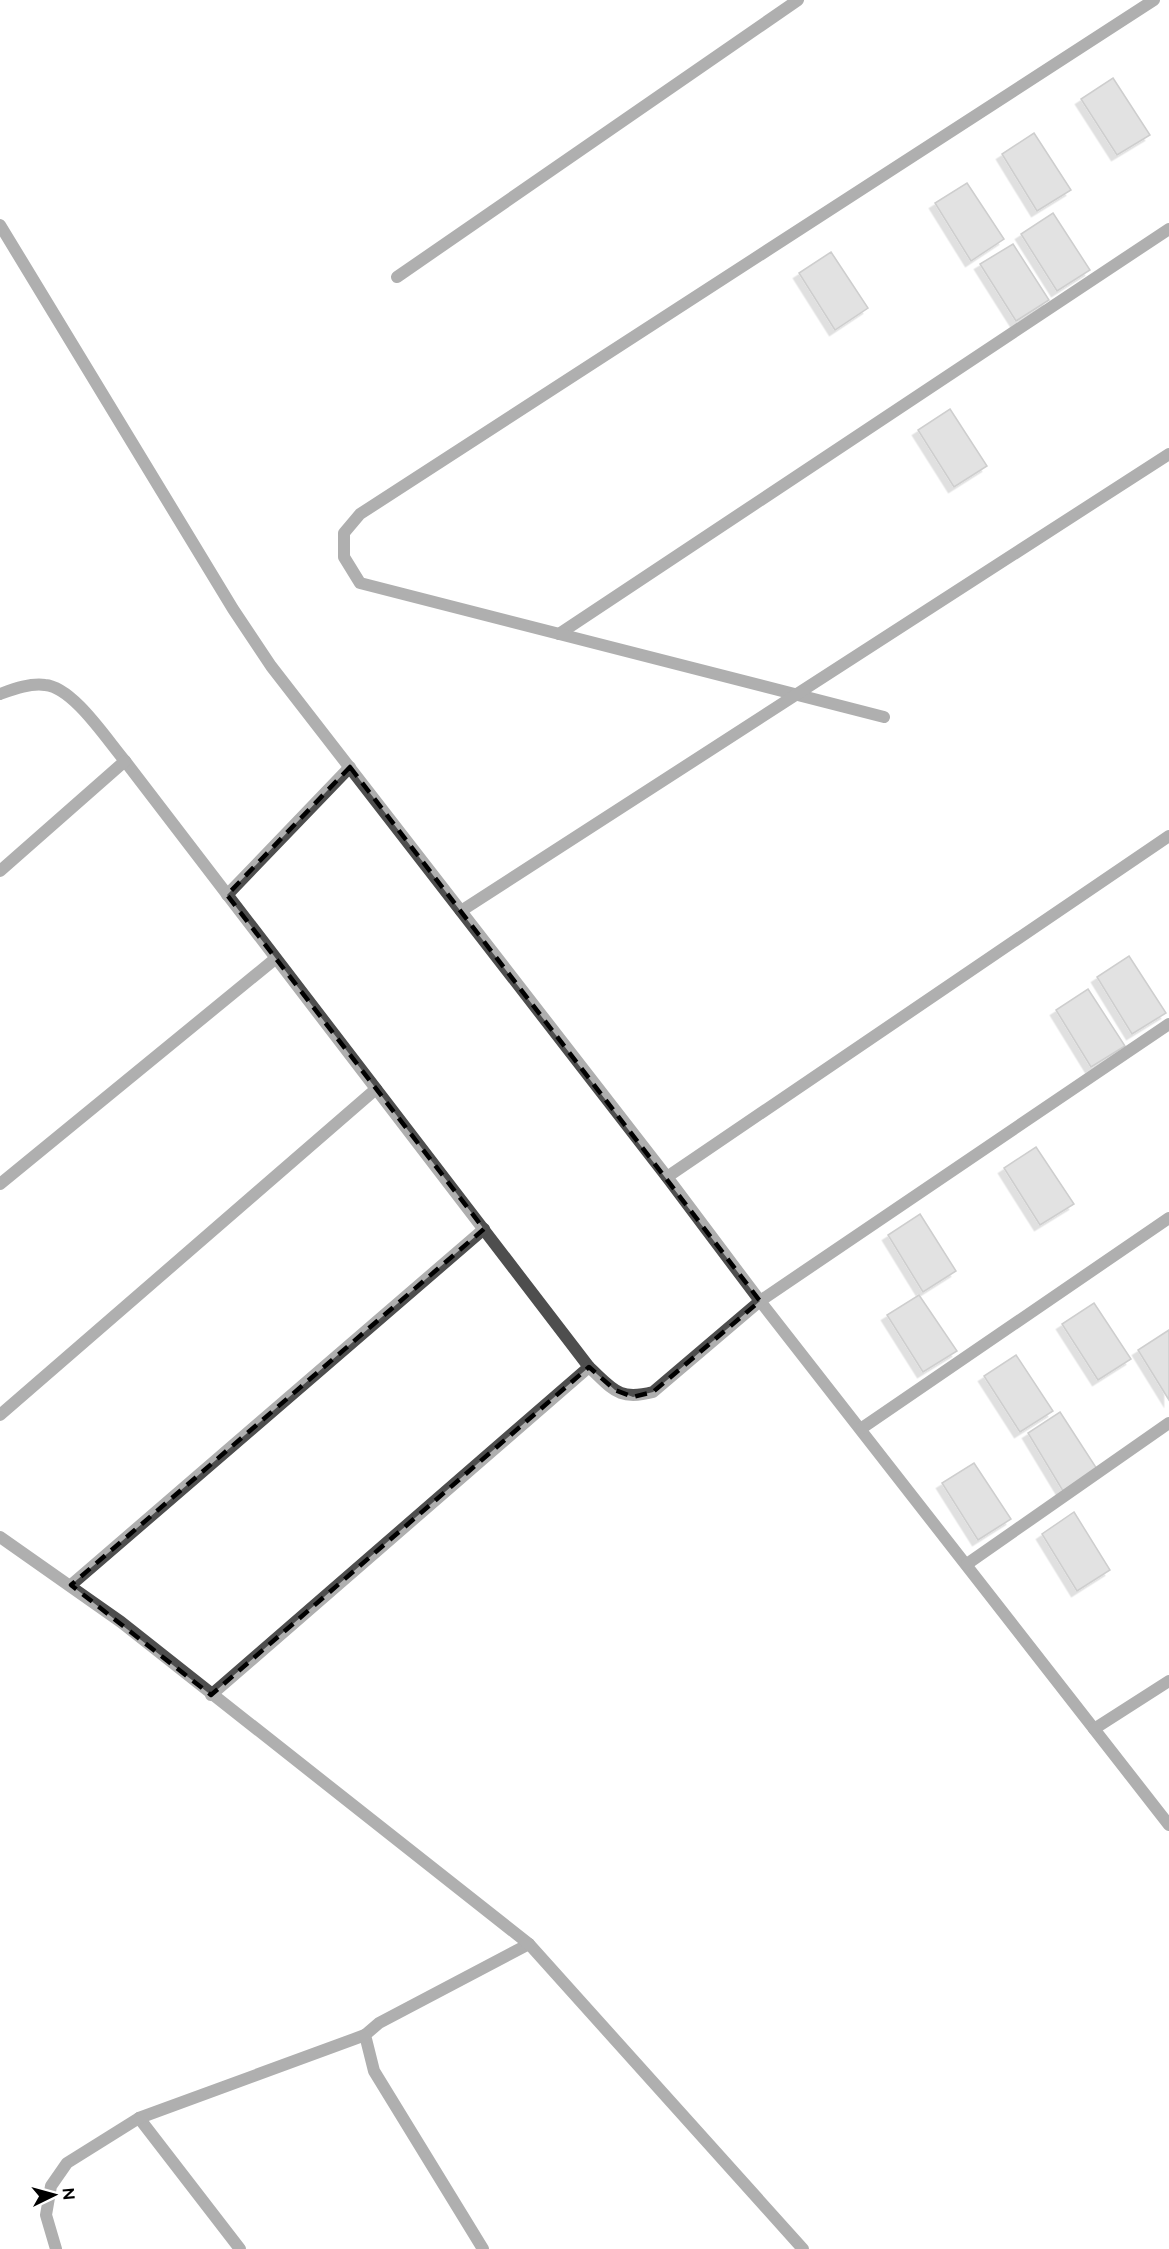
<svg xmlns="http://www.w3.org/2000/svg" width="1169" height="2249" viewBox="0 0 1169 2249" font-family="Raleway,sans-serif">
<defs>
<filter id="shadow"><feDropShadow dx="-5.5" dy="5.5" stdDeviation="0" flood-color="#0004"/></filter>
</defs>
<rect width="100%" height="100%" fill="#fff"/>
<g fill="#bebebe" stroke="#929292" stroke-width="1.5" filter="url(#shadow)">
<polygon points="1113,78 1150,135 1117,155 1081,99"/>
<polygon points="1034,133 1071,190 1037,211 1002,154"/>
<polygon points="967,183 1004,239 971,261 935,203"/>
<polygon points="1053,213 1090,270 1057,291 1021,234"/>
<polygon points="1013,244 1049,300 1016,321 980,264"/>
<polygon points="831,252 868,308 835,330 799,273"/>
<polygon points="950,409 987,466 954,487 918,430"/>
<polygon points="1129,956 1166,1013 1132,1034 1097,977"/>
<polygon points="1088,989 1125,1046 1091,1067 1056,1010"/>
<polygon points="1036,1147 1074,1204 1040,1225 1004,1168"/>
<polygon points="920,1214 956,1271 923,1292 888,1235"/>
<polygon points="919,1295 957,1351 923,1372 887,1315"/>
<polygon points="1094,1303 1131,1359 1098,1380 1062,1324"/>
<polygon points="1169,1330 1169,1400 1138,1350"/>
<polygon points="1016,1355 1053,1411 1020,1432 984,1376"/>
<polygon points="1060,1412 1097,1469 1063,1491 1028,1433"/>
<polygon points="974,1463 1011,1519 978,1540 942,1483"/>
<polygon points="1074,1512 1110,1570 1077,1591 1042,1534"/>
</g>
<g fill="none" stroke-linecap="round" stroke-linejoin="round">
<g stroke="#4e4e4e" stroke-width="12">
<polyline points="0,225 233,609 271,666 667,1177 760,1301 1169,1825"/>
<polyline points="397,277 798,0"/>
<polyline points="559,634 1169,229"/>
<path d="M0,694C14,689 30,683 45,685C73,687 107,740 125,761L589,1367L211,1695"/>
<polyline points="884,717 360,583 344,557 344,533 360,514 1154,0"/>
<polyline points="0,871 125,761"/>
<polyline points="227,895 350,767"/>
<polyline points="461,911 1169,454"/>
<polyline points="667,1177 1169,836"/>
<polyline points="0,1184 275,959"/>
<path d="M589,1367C613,1389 618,1401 653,1392L760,1301L1169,1024"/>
<polyline points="0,1415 376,1089"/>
<polyline points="862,1428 1169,1218"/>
<polyline points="967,1564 1169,1423"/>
<polyline points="71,1585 484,1229"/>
<polyline points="1094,1729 1169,1681"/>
<polyline points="139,2118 240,2249"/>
<polyline points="56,2249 46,2215 51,2186 67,2163 139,2118 365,2035"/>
<polyline points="483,2249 374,2071 365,2035 379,2023 529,1944"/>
</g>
<polyline stroke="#4e4e4e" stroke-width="12" points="0,1537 121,1622 529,1944 803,2249"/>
</g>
<path d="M0 0H1169V2249H0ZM350,767L760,1301L653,1392L633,1397L615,1390L589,1367L211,1695L71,1585L484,1229L227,895Z" fill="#fff" fill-opacity=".55" fill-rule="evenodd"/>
<path fill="none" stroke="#000" stroke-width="4.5" stroke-dasharray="12 8" stroke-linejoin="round" d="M350,767L760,1301L653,1392L633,1397L615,1390L589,1367L211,1695L71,1585L484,1229L227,895Z"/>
<g transform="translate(54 2195) rotate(85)" stroke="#ffffff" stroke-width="4.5" paint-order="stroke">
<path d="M0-4.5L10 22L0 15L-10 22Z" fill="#000000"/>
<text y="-9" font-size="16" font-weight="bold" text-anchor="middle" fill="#000000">N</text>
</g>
</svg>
